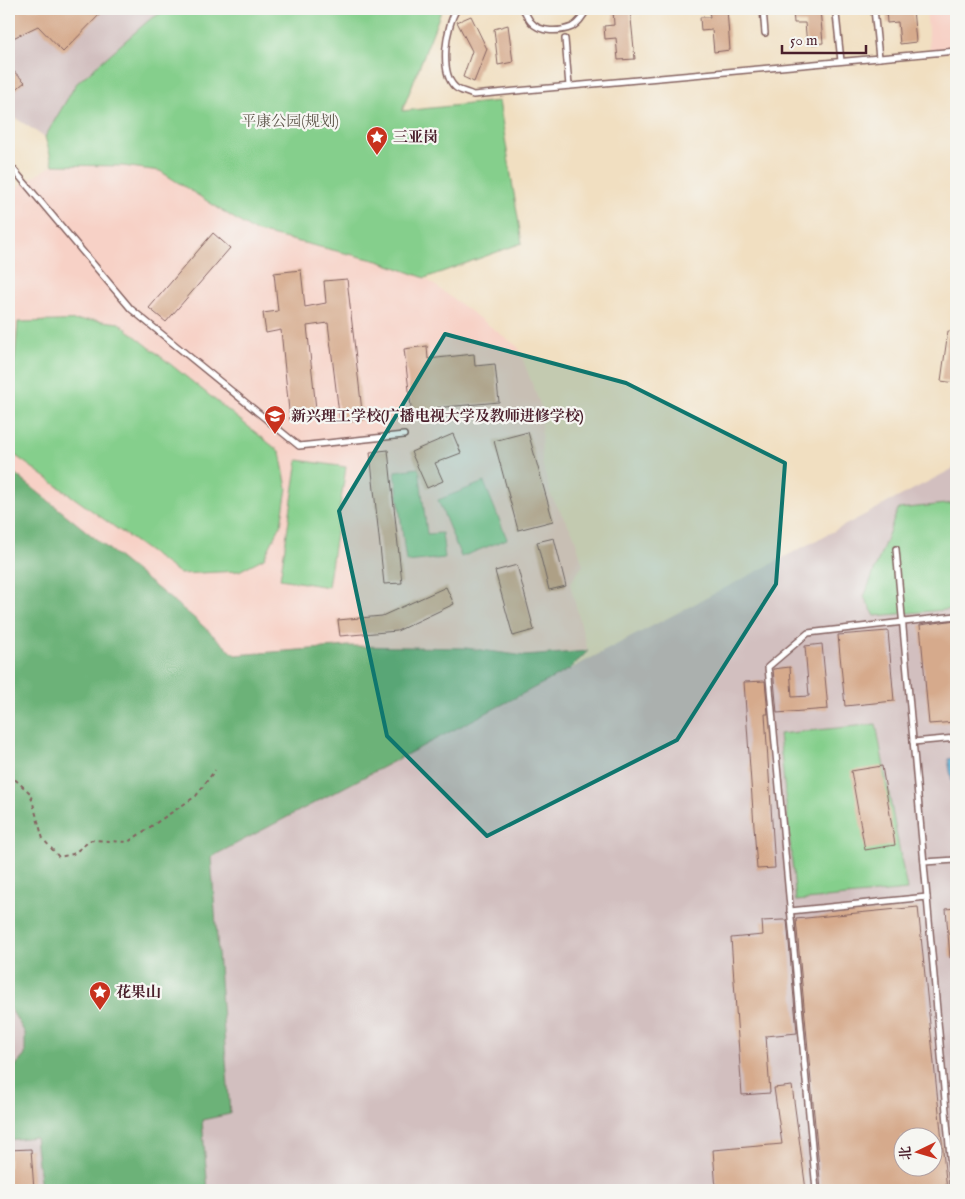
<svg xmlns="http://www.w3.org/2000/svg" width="965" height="1199" viewBox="0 0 965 1199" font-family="'IM FELL English','Noto Serif SC',serif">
<rect width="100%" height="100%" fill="#f6f6f2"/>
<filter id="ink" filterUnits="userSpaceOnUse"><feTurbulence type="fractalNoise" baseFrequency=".02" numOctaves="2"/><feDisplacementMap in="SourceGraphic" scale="10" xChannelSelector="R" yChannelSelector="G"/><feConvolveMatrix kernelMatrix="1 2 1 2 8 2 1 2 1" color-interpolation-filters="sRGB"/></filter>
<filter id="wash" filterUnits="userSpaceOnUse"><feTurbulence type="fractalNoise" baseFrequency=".0096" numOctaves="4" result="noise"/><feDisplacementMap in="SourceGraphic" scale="20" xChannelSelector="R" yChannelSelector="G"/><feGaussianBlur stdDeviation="1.12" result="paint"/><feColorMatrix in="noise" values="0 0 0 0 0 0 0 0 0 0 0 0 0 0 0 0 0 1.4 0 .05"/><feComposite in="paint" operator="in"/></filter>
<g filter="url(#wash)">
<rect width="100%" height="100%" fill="#f1dfc1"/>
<g fill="#f7d1c6">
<polygon points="926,9 956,9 956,51 930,53"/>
<polygon points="53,165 123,166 161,171 254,231 378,261 425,278 518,347 541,407 542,462 551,496 574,535 583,565 570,584 588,651 525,656 466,648 349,646 235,656 193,617 9,469 9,192"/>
</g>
<g fill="#d2bfbf" fill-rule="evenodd">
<polygon points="9,9 168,9 149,20 76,84 45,137 9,114"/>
<path d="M956,467V1190H9V1140L202,1120L230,1114L211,857ZM902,1136H932V1166H902Z"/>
<polygon points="9,1007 25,1033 25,1055 9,1074"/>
</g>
<g fill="#85cf8c" stroke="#68775c">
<polygon points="168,9 442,9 402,111 499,101 522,243 425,278 378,261 254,231 160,171 123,166 53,165 45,137 76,84 149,20"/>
<polygon points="95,320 119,323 280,452 287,488 281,525 264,558 239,571 180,574 9,451 9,431 18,322"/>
<polygon points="298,460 346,467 328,587 280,579"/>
<polygon points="419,468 427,534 442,533 445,558 406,562 395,471"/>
<polygon points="484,482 507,539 461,557 438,500"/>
<polygon points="956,503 956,609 875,616 864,597 898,509"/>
<polygon points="876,724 907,890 796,901 779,734"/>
</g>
<polygon fill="#6cb278" stroke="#5b6852" points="9,469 193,617 235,655 349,646 466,648 525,656 588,651 570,669 211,857 230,1114 202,1120 208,1190 41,1190 35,1137 9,1140 9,1074 25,1055 25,1033 9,1006"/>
<polygon fill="#59b0d6" stroke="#526880" points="956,758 956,806 948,759"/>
<g id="blocks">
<g fill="#d6aa8c" fill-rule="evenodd">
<polygon points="9,9 105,9 63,52 38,26 9,40"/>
<polygon points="613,9 630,9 635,59 618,60 616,38 605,39 604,26 614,25"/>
<polygon points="709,9 727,9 730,50 714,52 712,30 701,31 700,17 710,17"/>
<polygon points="803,9 820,9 823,43 807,45 805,23 794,23 793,10"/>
<polygon points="886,9 913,9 916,42 900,44 898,22 887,23"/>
<polygon points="471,16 487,49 474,82 463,77 472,51 457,22"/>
<polygon points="508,25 513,62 498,65 494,29"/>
<polygon points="9,67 25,82 9,95"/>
<polygon points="213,233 230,248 166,322 149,308"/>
<polygon points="301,270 305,307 326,303 324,281 347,279 363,420 340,422 328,323 307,326 317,418 290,421 281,330 266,333 263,313 278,311 274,273"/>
<polygon points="948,331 956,332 956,383 941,381"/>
<polygon points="427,346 428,359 474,354 475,366 495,364 499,402 434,408 435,412 412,415 404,349"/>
<polygon points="528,432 553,521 518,530 494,441"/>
<polygon points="453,434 461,453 435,463 443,481 427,488 411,452"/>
<polygon points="388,450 402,583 384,584 370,452"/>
<polygon points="554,538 566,586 549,590 537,542"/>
<polygon points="517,565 534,630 513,636 495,571"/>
<polygon points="446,587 454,604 397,631 340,636 338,620 382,616"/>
<polygon points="956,620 956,722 929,724 920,625"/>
<polygon points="888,631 894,701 845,706 838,635"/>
<polygon points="822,644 828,709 777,713 773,669 790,667 792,697 809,696 805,646"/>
<polygon points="765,681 768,714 765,714 775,868 757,869 744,682"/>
<polygon points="882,766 895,845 865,850 851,771"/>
<path d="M918,907L947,1190H821L796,919ZM902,1136H932V1166H902Z"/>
<polygon points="956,908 956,957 950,958 946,909"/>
<polygon points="782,920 787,920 797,1033 766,1036 770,1093 742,1095 731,938 763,935 762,921"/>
<polygon points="792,1086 806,1190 716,1190 713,1150 782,1144 774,1088"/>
<polygon points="31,1149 34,1190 9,1190 9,1150"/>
</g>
</g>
</g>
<g filter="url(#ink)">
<use href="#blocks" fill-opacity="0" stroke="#846260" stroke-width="1"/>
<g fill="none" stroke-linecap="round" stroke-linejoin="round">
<g stroke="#846260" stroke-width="8">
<g id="lane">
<path d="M457,9C446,25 439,72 455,87C459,91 467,92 473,95L956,51"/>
<path d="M523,9C526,13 528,19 531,22C540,33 560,32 572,27C579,23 584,15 587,9"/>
<polyline points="763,9 765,33"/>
<polyline points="874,9 879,58"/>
<polyline points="836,14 841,61"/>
<polyline points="565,39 569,86"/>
<polyline points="9,164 131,309 299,446 404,435"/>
<polyline points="896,549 953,1190"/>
<polyline points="913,742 956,738"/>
<polyline points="924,862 956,860"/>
<polyline points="790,911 927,897"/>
<polyline points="816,1190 768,667 808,633 956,616"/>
</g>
</g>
<polyline stroke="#846260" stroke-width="2" stroke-dasharray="4 4" stroke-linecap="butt" points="9,774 30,793 43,839 59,857 73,854 91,840 128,842 196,796 215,770"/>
<use href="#lane" stroke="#fff" stroke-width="5"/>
</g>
</g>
<path fill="#0f766e" fill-opacity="0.2" stroke="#0f766e" stroke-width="4" stroke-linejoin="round" d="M445,334L626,383L785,463L776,584L677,740L487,836L387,736L339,511Z"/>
<defs>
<g id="sight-pin" transform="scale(1.125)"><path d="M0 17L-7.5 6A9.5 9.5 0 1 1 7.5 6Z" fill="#c8321e" stroke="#f6f6f2"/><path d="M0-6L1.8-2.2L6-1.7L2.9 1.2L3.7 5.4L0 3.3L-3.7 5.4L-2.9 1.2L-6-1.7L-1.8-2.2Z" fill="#fff"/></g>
<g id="university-pin" transform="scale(1.125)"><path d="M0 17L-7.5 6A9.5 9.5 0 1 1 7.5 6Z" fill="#c8321e" stroke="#f6f6f2"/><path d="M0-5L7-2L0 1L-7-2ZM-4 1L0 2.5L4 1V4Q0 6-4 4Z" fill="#fff"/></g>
</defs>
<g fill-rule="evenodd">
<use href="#sight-pin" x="377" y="137"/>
<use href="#university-pin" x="275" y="416"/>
<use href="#sight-pin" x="100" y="992"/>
</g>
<g text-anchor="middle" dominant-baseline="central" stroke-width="4.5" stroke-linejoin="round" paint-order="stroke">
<g font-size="15" fill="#5c5448" stroke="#f6f6f2">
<text x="290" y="121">平康公园(规划)</text>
</g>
<g font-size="15" font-weight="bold" fill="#4a1f2b" stroke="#f6f6f2" text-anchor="start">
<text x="393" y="137">三亚岗</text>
<text x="291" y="416">新兴理工学校(广播电视大学及教师进修学校)</text>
<text x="116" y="992">花果山</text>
</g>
</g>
<rect width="965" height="1199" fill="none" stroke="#f6f6f2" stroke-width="30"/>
<g transform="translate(918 1152) rotate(265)"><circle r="24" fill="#f6f6f2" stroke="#b1a0a2"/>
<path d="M0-4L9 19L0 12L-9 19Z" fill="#c8321e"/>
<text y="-8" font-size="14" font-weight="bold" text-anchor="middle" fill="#4a1f2b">北</text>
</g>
<path d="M782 45v8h84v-8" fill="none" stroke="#4a1f2b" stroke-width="2.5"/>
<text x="790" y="45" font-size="15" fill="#4a1f2b" stroke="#f6f6f2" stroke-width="4" paint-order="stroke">50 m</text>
</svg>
